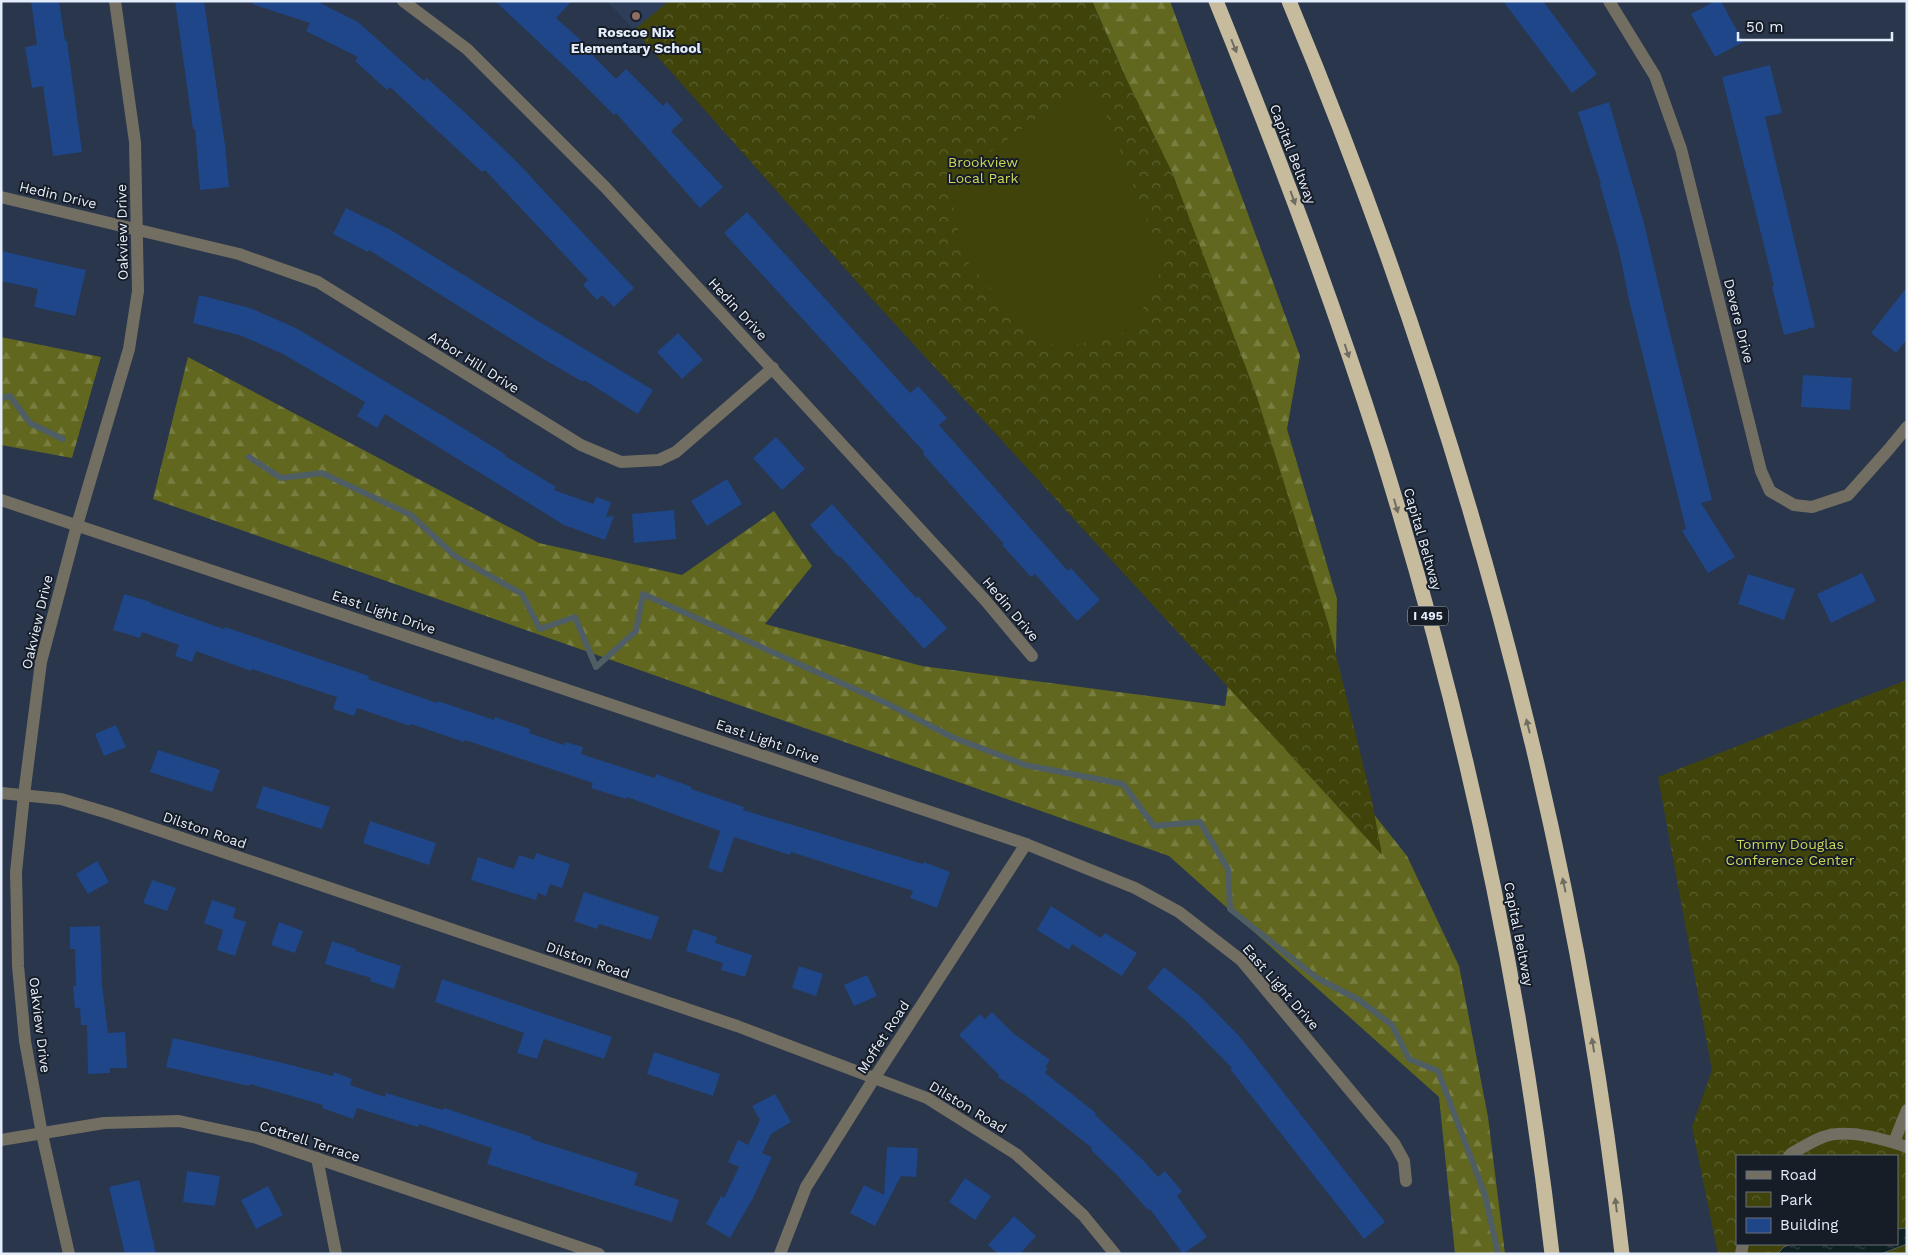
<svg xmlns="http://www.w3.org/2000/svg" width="1908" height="1255" viewBox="0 0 1908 1255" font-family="'Work Sans',sans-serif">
<defs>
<pattern id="forest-firs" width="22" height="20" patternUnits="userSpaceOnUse" patternTransform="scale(1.25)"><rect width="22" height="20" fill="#61671e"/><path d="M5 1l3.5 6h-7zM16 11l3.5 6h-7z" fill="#787d40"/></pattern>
<pattern id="park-crowns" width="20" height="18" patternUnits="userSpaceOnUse" patternTransform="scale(1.25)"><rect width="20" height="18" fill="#40440b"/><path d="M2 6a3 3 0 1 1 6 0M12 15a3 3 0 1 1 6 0" fill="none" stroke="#5b5f2f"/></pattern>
<pattern id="water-ripples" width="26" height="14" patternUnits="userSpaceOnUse" patternTransform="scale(1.25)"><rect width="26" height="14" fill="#0f2023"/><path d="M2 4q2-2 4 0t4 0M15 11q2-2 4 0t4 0" fill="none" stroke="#324144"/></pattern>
</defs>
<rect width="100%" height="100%" fill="#29364b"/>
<polygon fill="#2e3e5a" points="607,1 669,1 634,30"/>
<g fill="url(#forest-firs)">
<polygon points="1092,1 1170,1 1300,356 1287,429 1337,599 1334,764 1407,856 1459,966 1488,1117 1505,1254 1455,1254 1439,1097 1169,856 153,499 188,357 539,543 682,575 774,511 812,566 765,624 922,666 1225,706 1232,656 1125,76"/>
<polygon points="1,337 101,357 72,458 1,445"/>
</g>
<g fill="url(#park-crowns)" fill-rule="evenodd">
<polygon points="669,1 739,1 741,4 744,1 1092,1 1125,76 1172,172 1257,397 1329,626 1372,801 1382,855 874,301 634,30"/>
<path d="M1907,680V1254H1718L1692,1127L1712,1070L1658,777ZM1737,1156H1897V1244H1737Z"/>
</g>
<g fill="#40440b">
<polygon points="933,1 968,1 946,18"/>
<polygon points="1081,85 1096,90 1164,263 1133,330 1059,349 1014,315 964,257 948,183"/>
</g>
<polygon fill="url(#water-ripples)" stroke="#4f5e64" points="1907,1228 1907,1244 1881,1254 1777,1254 1784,1247 1791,1244 1897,1244 1897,1229"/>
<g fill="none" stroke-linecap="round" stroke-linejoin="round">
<g stroke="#4f5e64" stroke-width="6">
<polyline points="1,398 10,396 30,423 63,439"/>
<polyline points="249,457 281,478 322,473 411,515 455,556 522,594 540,629 575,617 596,667 636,631 643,594 888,704 952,737 1025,765 1123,784 1154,826 1200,822 1228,869 1230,909 1317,978 1359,1000 1392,1025 1409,1059 1438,1071 1485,1195 1498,1254"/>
</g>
</g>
<g fill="#1f4688">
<polygon points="31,1 59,1 65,41 67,41 82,152 53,156 43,86 32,88 25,47 37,45"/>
<polygon points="175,1 204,1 225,145 229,187 200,190 195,129 193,129"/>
<polygon points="253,1 316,1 358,22 424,81 427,78 473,120 518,163 634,288 614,307 602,295 597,300 583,285 588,280 485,170 482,172 390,87 387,90 355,61 358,57 306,31 310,23 252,4"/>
<polygon points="495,1 572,1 556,18 595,53 593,56 616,79 626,69 663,106 667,102 683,120 671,131 723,187 700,208 616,113 614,115 575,76"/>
<polygon points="1503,1 1543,1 1597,74 1572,93"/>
<polygon points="1715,1 1721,1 1743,42 1715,57 1691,14"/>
<polygon points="1770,65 1782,113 1765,117 1815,327 1784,335 1772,287 1774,286 1722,77"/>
<polygon points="1609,102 1644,223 1665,313 1712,500 1701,503 1735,557 1708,573 1682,531 1686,529 1629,300 1619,251 1600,184 1601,184 1578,112"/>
<polygon points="346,208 391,230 543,324 653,390 638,414 584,380 583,382 545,360 369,250 368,252 333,234"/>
<polygon points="747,212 910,393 918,386 947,418 939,425 1068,571 1071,568 1100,600 1077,621 1035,574 1031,577 1002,545 1004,544 923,454 924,452 724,233"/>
<polygon points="1,251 86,270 75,316 34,307 38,289 1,281"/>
<polygon points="1907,287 1907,339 1896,353 1871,333"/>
<polygon points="199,295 250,308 296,328 455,423 506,455 505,456 556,487 554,490 593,504 596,497 611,502 606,517 614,516 605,540 564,525 385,414 377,428 357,416 365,402 283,354 242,336 193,323"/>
<polygon points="678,333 703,360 682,379 657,352"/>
<polygon points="1803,375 1852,378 1850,410 1801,407"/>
<polygon points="776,437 805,469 782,490 753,458"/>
<polygon points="727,479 742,504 707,526 691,501"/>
<polygon points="832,504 916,598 918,596 947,628 924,649 840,556 838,557 810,525"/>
<polygon points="674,510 676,539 634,543 632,514"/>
<polygon points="1862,573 1876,601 1831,623 1817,594"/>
<polygon points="1748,574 1795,589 1784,620 1738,604"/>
<polygon points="124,594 151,602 150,603 224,629 225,627 331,663 369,676 368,679 437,703 438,701 494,720 495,717 530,729 529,733 564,745 565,742 583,747 581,754 655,778 656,774 692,787 691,789 744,807 743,810 923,864 924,862 950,872 937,908 910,898 913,891 791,852 790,855 734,837 722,873 708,868 720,831 627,797 626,799 591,788 593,783 465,740 464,742 411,724 410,726 357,708 354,716 333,709 337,697 252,669 251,671 196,651 192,662 175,656 179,645 142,632 140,638 113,630"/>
<polygon points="116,725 126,747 104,756 95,734"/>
<polygon points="158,750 220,770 212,792 150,772"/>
<polygon points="263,786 330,807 322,829 256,808"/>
<polygon points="370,821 436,843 429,865 363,843"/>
<polygon points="536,853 570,864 562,888 550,884 546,896 538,893 536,900 471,880 478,857 514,869 519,855 534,860"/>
<polygon points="97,861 109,882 88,894 76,874"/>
<polygon points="152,880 176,888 167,911 143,903"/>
<polygon points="584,892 659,917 651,940 599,924 597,929 574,921"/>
<polygon points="212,900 236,908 233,918 246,922 235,956 217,950 223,930 204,923"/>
<polygon points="1051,906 1101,938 1105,933 1137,953 1122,976 1072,944 1069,950 1037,930"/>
<polygon points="279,922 303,931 295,953 271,945"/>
<polygon points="100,926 102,984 108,1033 125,1032 127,1068 110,1068 110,1073 88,1074 87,1025 81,1025 80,1008 75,1008 73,986 76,986 75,949 70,949 70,927"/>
<polygon points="693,929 717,937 715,943 752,955 745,977 721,970 723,963 686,951"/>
<polygon points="332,941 356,949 355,951 401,966 394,989 370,981 371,978 325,964"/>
<polygon points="799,966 823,974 816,996 792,988"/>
<polygon points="1164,967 1201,997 1240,1037 1385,1222 1364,1239 1230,1069 1232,1068 1185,1020 1147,988"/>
<polygon points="867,975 877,996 854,1006 844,985"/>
<polygon points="442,979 612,1037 604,1059 544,1039 537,1059 517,1053 524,1033 435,1002"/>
<polygon points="992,1012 1013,1033 1050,1060 1045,1067 1048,1068 1045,1073 1096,1113 1095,1115 1143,1160 1158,1177 1165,1171 1182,1191 1177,1196 1207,1237 1183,1254 1150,1209 1148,1210 1118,1176 1091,1150 1092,1148 1025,1095 998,1077 999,1075 959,1035 980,1014 985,1019"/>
<polygon points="173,1038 283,1063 333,1076 334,1072 352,1079 350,1085 385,1097 386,1093 443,1110 444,1108 532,1137 531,1139 638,1173 634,1185 679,1200 672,1222 487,1164 492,1148 419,1124 418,1127 357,1108 353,1119 322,1108 323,1105 250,1084 249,1086 166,1067"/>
<polygon points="654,1052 720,1074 713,1096 647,1074"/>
<polygon points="775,1094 791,1122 771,1134 762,1153 772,1157 753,1198 730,1238 706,1224 721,1196 724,1198 739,1167 728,1162 738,1140 748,1145 760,1120 752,1106"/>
<polygon points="887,1147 918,1148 916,1177 901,1176 875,1226 850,1213 864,1185 884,1195"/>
<polygon points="187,1171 220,1176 215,1206 183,1202"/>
<polygon points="965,1178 991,1196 975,1220 949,1202"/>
<polygon points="139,1180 156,1254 125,1254 109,1187"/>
<polygon points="268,1186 283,1215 256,1229 241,1200"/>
<polygon points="1014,1216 1036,1236 1020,1254 998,1254 988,1245"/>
</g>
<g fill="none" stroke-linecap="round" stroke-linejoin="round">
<g stroke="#736e62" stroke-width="12">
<polyline points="403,1 467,49 605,187 985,600 1032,656"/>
<polyline points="1609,1 1655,76 1681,149 1761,471 1770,491 1794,505 1812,507 1848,495 1889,449 1907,427"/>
<polyline points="1,197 239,254 318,282 581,445 621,462 659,460 676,452 773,368"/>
<polyline points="1,500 1026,844 1135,888 1179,912 1241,960 1394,1143 1404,1161 1406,1181"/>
<polyline points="1,793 61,799 108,813 737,1026 927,1098 1016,1154 1083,1215 1115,1254"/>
<polyline points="1,1140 104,1123 179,1121 257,1138 599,1254"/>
<polyline points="1894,1142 1907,1110"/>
<path d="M1789,1156L1792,1153C1802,1148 1812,1141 1823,1137C1846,1128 1884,1139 1907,1147"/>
<polyline points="317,1158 336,1254"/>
<polyline points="69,1254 42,1134 25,1041 18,966 16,872 24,795 41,662 77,525 129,349 138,291 135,142 115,1"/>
<polyline points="780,1254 806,1187 875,1077 1026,844"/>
<polyline points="1741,1254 1743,1244"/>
</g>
<g stroke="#c7bb9e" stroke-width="15">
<path d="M1216,1C1276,149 1332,298 1380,449C1462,711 1521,981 1552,1254"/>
<path d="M1289,1C1455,399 1574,825 1622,1254"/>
</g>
</g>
<defs><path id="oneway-solid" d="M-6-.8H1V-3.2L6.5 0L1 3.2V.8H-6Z" transform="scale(1.25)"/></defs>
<g fill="#6f6c62">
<use href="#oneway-solid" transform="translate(1234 46) rotate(68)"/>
<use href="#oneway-solid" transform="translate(1293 198) rotate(70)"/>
<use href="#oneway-solid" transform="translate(1347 351) rotate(72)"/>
<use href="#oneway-solid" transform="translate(1396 506) rotate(74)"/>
<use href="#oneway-solid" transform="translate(1528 726) rotate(-104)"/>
<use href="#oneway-solid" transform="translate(1564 885) rotate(-102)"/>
<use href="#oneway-solid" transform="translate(1593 1045) rotate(-99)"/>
<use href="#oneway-solid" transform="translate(1616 1205) rotate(-97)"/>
</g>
<circle fill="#8d6e63" stroke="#171d27" stroke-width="2" cx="636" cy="16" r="5"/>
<g text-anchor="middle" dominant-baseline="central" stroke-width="4" stroke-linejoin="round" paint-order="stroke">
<rect fill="#171d27" stroke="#a6afbb" stroke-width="1" x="1408" y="606.5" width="40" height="19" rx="4"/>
<g font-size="12" font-weight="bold" fill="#e4edfb">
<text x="1428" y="616">I 495</text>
</g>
<g font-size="14" font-weight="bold" fill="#e4edfb" stroke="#171d27">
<text x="636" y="32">Roscoe Nix<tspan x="636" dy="16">Elementary School</tspan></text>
</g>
<g font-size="14" fill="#e4edfb" stroke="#171d27">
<text transform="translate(1293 154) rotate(69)">Capital Beltway</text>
<text transform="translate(58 195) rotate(13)">Hedin Drive</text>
<text transform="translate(122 232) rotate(-91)">Oakview Drive</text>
<text transform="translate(738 309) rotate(47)">Hedin Drive</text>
<text transform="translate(1739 321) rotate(76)">Devere Drive</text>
<text transform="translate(474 362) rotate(32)">Arbor Hill Drive</text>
<text transform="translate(1423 539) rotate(74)">Capital Beltway</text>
<text transform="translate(1011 609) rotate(50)">Hedin Drive</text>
<text transform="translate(384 612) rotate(19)">East Light Drive</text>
<text transform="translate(37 622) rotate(-77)">Oakview Drive</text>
<text transform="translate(768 741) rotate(19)">East Light Drive</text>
<text transform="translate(205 830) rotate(19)">Dilston Road</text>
<text transform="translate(1519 934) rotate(79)">Capital Beltway</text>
<text transform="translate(588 960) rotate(19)">Dilston Road</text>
<text transform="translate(1281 987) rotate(49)">East Light Drive</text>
<text transform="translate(40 1025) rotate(83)">Oakview Drive</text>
<text transform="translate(883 1037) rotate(-57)">Moffet Road</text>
<text transform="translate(968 1107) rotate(31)">Dilston Road</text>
<text transform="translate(310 1141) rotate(18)">Cottrell Terrace</text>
</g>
<g font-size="14" fill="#ccd75a" stroke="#171d27">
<text x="983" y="162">Brookview<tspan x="983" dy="16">Local Park</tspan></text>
<text x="1790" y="844">Tommy Douglas<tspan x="1790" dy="16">Conference Center</tspan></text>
</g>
</g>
<rect width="1908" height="1255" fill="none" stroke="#e4edfb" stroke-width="5"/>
<rect x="1736" y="1155" width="162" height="90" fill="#171d27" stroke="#69707c"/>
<rect x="1746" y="1171" width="25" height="8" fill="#736e62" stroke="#69707c"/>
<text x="1780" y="1180" font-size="15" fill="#e4edfb">Road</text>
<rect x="1746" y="1192" width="25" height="15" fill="url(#park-crowns)" stroke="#69707c"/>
<text x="1780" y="1205" font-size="15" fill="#e4edfb">Park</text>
<rect x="1746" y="1218" width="25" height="15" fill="#1f4688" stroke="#69707c"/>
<text x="1780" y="1230" font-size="15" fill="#e4edfb">Building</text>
<path d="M1738 32v8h154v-8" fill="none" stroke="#e4edfb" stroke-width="2.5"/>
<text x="1746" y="32" font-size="15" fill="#e4edfb" stroke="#171d27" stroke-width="4" paint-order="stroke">50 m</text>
</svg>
